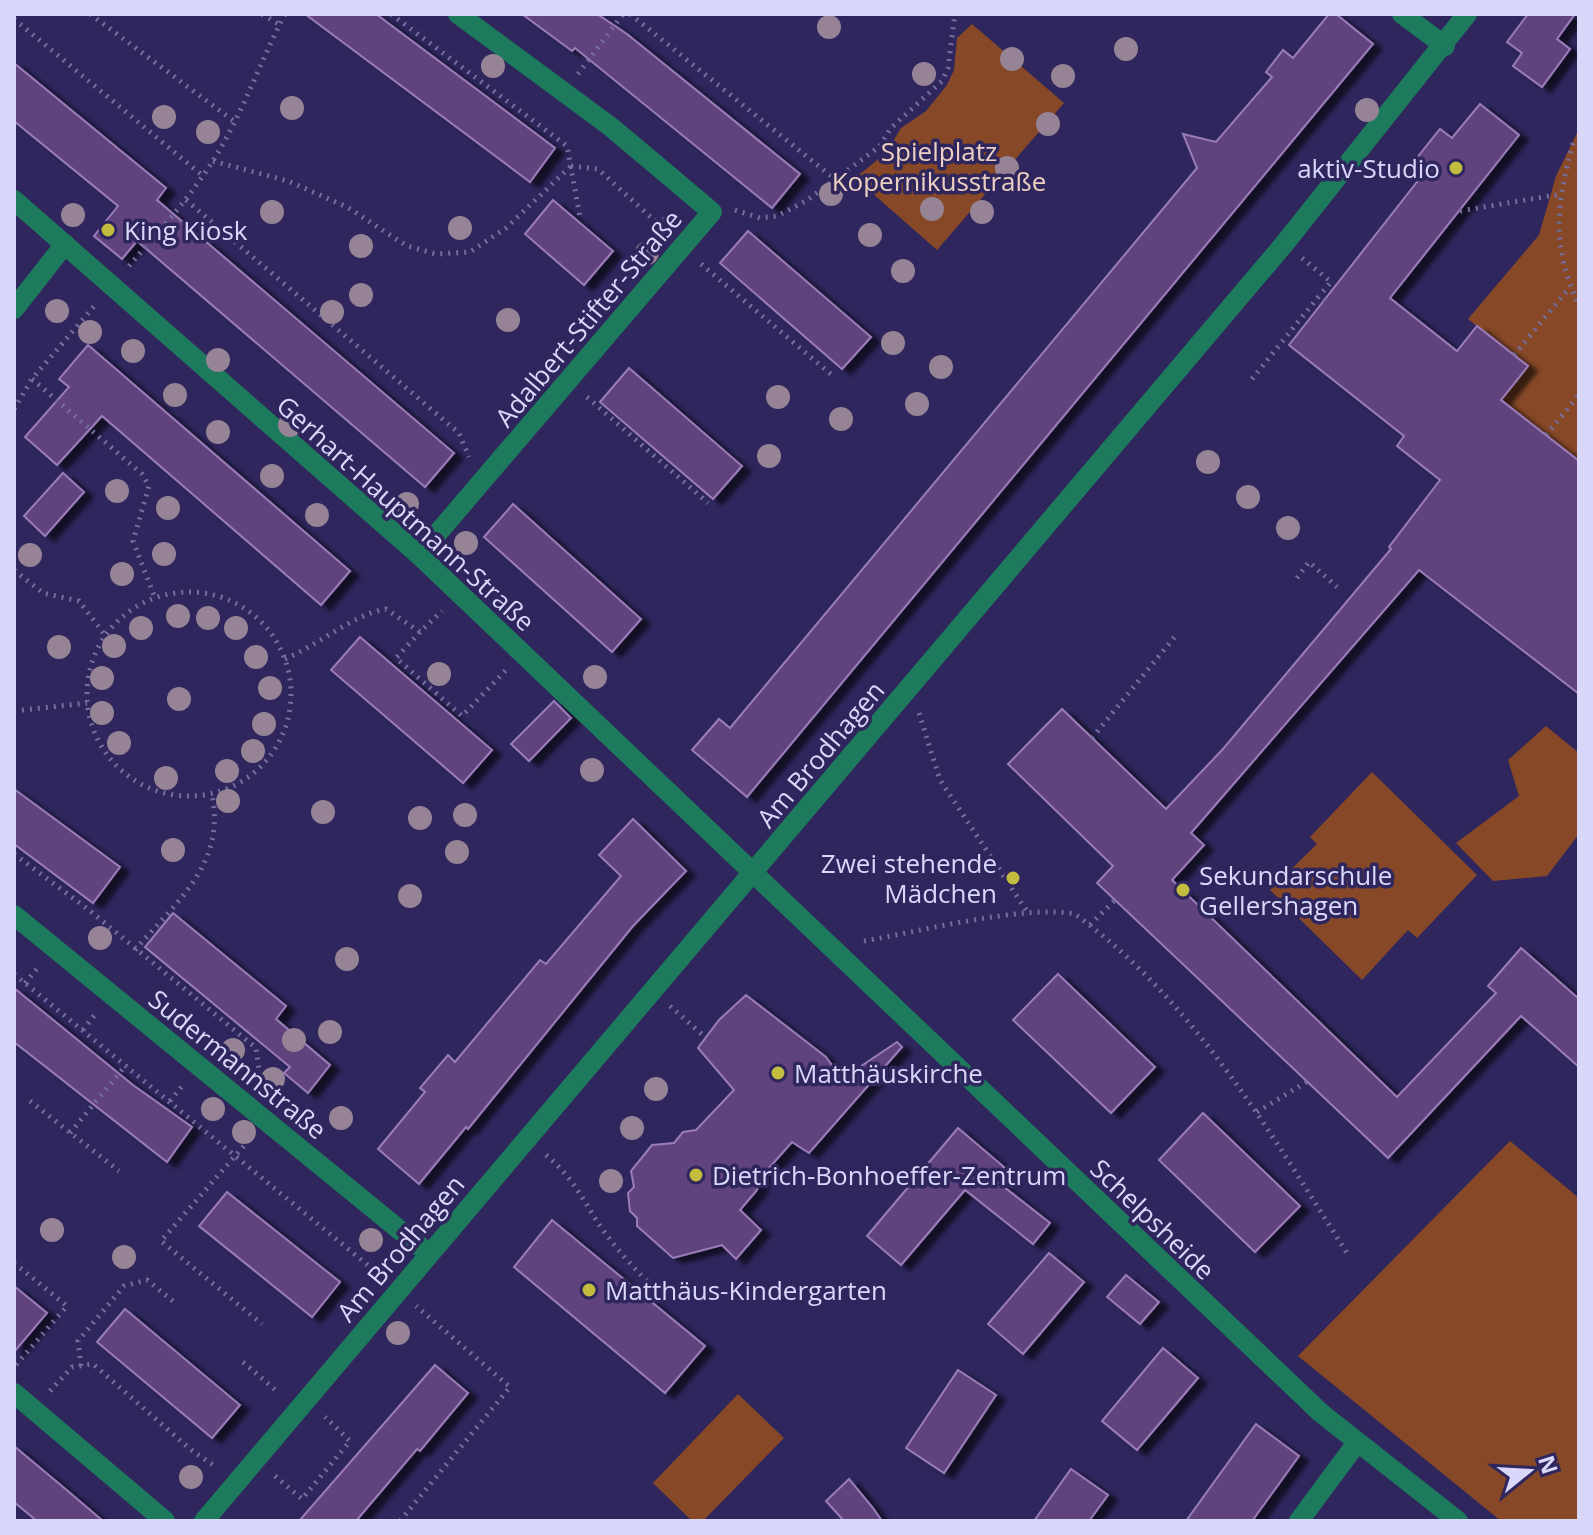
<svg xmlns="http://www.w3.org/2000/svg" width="1593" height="1535" viewBox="0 0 1593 1535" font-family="'Open Sans',sans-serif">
<defs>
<filter id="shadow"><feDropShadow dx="9" dy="5" stdDeviation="2" flood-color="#0009"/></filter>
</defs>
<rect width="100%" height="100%" fill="#2e265d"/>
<g fill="#864827">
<polygon points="972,24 1064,103 937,250 855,178 886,153 901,128 926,111 947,85 954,70 957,38"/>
<polygon points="1579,129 1579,461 1501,401 1527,366 1468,319 1539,235 1556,176"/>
<polygon points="1546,726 1579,753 1579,834 1547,876 1493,881 1456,843 1519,796 1508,760"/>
<polygon points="1372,772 1477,875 1417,938 1408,930 1362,980 1270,890 1317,844 1310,837"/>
<polygon points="1510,1141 1579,1198 1579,1521 1501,1521 1298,1356"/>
<polygon points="738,1394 784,1438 703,1521 692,1521 653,1483"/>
</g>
<g fill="#60437b" stroke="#9a7cb9" stroke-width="2" filter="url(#shadow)">
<polygon points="305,14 376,14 555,148 530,182"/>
<polygon points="522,14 597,14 627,34 800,174 772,208 575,48 572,51"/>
<polygon points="1329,14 1336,14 1373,44 747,797 692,750 719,719 730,728 1197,168 1183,134 1216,142 1272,77 1266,72 1283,50 1293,58"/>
<polygon points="1528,14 1575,14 1557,39 1570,49 1542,87 1513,66 1522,53 1507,42"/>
<polygon points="14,63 166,188 157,200 454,453 425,487 137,241 122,259 94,236 118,206 14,121"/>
<polygon points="1480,104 1519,135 1390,298 1457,351 1477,326 1528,366 1501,400 1579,461 1579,694 1419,570 1191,833 1204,845 1172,880 1397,1097 1496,993 1488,986 1521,948 1579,999 1579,1067 1521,1016 1388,1158 1097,883 1113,866 1008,764 1062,709 1166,809 1223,749 1391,549 1389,547 1440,480 1397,446 1404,436 1289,345 1424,173 1412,164 1440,129 1452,138"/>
<polygon points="553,200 613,251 584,285 525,234"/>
<polygon points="748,231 871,337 842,369 720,263"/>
<polygon points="88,345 350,571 321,605 102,416 57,465 25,437 69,387 59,379"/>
<polygon points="629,368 742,466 713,499 600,402"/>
<polygon points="63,473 84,492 45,536 24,516"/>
<polygon points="513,504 641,619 612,652 484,537"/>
<polygon points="360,637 492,750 463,783 331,670"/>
<polygon points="554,701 571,718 529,761 511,744"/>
<polygon points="14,789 120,867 93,903 14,844"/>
<polygon points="633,819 686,871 633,926 468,1129 466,1127 419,1184 378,1149 425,1092 420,1088 448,1055 455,1062 540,960 546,964 621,876 599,855"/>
<polygon points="173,913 286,1006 276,1019 330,1065 308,1093 284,1073 290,1067 145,947"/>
<polygon points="1058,974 1155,1067 1111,1113 1013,1020"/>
<polygon points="14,988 133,1085 192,1127 167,1162 14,1042"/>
<polygon points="746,995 826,1057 842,1079 897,1042 902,1047 809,1153 792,1142 760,1178 757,1190 740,1210 761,1230 736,1259 722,1245 673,1258 637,1226 637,1218 630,1211 628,1193 634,1187 631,1171 652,1145 674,1143 683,1132 696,1130 734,1090 698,1048 719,1020"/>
<polygon points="1203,1113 1300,1206 1255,1252 1159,1160"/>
<polygon points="958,1128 1004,1167 994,1179 1050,1223 1033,1244 965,1190 901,1265 867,1236"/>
<polygon points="227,1192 340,1282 312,1317 199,1226"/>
<polygon points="552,1220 705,1346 665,1393 514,1267"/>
<polygon points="1049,1253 1084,1282 1023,1354 988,1324"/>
<polygon points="1126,1275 1159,1302 1140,1324 1107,1297"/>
<polygon points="14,1286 47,1313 14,1352"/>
<polygon points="125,1309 240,1405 212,1438 97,1342"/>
<polygon points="1163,1348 1198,1378 1137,1450 1102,1421"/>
<polygon points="435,1365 468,1393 420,1451 417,1449 356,1521 299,1521"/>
<polygon points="958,1370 996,1395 944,1473 906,1448"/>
<polygon points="1256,1424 1299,1456 1268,1499 1252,1521 1186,1521"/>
<polygon points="14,1446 69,1492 103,1521 37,1521 14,1502"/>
<polygon points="1071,1469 1108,1495 1089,1521 1034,1521"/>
<polygon points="849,1479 873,1508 882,1521 844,1521 826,1501"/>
</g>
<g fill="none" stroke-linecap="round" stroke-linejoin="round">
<g stroke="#746f9e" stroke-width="5" stroke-dasharray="2 6" stroke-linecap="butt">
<polyline points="90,14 235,122"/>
<polyline points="262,14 280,25"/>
<polyline points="391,14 567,146 580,217"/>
<polyline points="630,14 836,180"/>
<polyline points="14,19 203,176"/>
<polyline points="578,74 623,14"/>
<path d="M1573,143C1556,208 1551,243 1579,306"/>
<polyline points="213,161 288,181 347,207 407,246 436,254 470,252 506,228 571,166"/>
<polyline points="571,166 598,169 655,221 673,218"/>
<polyline points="186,200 459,433 469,457"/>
<polyline points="735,210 760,218 777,216 806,201 879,147 891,128 942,81 948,68 955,14"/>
<polyline points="1460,211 1561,194"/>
<polyline points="1302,258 1331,282 1319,296"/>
<polyline points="701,264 834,377"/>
<path d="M129,266C158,232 190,198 214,159C243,113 260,62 285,14"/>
<polyline points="1514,355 1570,287"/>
<polyline points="32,379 142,474 149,486 133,541 155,598"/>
<polyline points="1252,379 1319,296 1325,300"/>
<polyline points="587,397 708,503"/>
<polyline points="14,409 32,379 96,304"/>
<polyline points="1546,435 1579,395"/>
<polyline points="14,570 43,593 79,601 105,635"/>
<polyline points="1297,578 1309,562 1337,587"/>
<circle cx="189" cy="694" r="102"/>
<polyline points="420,632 396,658 462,716 506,670"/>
<path d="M285,659C318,645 354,614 386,609L420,632L442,611"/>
<polyline points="14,711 87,703"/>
<polyline points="919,713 940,780 1028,913"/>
<polyline points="1092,738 1177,634"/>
<polyline points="14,854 89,910 256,1048 261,1085"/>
<polyline points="1090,925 1115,900"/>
<path d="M864,941C917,932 1026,904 1075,914C1194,1001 1269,1131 1347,1253"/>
<path d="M135,950C177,901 226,864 212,795"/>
<polyline points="14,974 381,1276"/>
<polyline points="25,983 40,965"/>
<polyline points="670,1006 705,1037"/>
<polyline points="83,1030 97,1012"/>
<polyline points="30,1101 119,1171"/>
<polyline points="170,1101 183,1085"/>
<polyline points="1257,1112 1308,1081"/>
<polyline points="70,1133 126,1065"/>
<polyline points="249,1140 161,1241 262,1324"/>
<path d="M546,1155C569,1174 581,1195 596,1220C611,1243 638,1274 659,1292"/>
<polyline points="14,1263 67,1306 14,1367"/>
<polyline points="243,1362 279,1393"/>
<polyline points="81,1366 78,1341 124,1286 147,1280 174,1302"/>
<polyline points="50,1391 72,1367 93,1364 190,1449 216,1467"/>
<polyline points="275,1476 302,1499 350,1441 325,1417"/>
<polyline points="400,1521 510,1387 416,1306"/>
</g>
<g stroke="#1e7a5c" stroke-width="20">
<polyline points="1402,14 1445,46"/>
<polyline points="14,200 419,555 1321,1413 1458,1521"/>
<polyline points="14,309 65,244"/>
<polyline points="419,555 712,212 611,127 458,14"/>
<polyline points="14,915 429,1254"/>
<polyline points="14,1393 165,1521"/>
<polyline points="204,1521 1285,243 1467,14"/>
<polyline points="1299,1521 1356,1444"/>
</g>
</g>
<g fill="#968395">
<circle cx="829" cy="27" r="12"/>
<circle cx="1126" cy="49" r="12"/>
<circle cx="1012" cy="59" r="12"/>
<circle cx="493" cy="66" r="12"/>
<circle cx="924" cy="74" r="12"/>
<circle cx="1063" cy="76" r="12"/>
<circle cx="292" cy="108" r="12"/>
<circle cx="1367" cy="110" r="12"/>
<circle cx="164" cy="117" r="12"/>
<circle cx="1048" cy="124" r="12"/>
<circle cx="208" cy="132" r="12"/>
<circle cx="1007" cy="168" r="12"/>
<circle cx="831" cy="194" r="12"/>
<circle cx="932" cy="209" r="12"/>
<circle cx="272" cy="212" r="12"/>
<circle cx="982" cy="212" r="12"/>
<circle cx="73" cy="215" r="12"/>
<circle cx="460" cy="228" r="12"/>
<circle cx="870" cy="235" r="12"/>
<circle cx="361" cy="246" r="12"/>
<circle cx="647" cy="253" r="12"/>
<circle cx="903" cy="271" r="12"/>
<circle cx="361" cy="295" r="12"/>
<circle cx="57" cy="311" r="12"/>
<circle cx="332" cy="312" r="12"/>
<circle cx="508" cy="320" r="12"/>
<circle cx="90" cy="332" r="12"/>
<circle cx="893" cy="343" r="12"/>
<circle cx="133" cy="351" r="12"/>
<circle cx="218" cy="360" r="12"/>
<circle cx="941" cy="367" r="12"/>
<circle cx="175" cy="395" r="12"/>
<circle cx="778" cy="397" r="12"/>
<circle cx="917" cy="404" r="12"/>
<circle cx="841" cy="419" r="12"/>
<circle cx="290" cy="425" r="12"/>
<circle cx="218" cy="432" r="12"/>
<circle cx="769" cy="456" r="12"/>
<circle cx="1208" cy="462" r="12"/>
<circle cx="272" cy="476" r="12"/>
<circle cx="117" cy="491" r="12"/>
<circle cx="1248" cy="497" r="12"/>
<circle cx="407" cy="504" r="12"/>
<circle cx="168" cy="508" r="12"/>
<circle cx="317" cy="515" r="12"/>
<circle cx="1288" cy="528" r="12"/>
<circle cx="466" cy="543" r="12"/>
<circle cx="164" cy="554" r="12"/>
<circle cx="30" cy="555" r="12"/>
<circle cx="122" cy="574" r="12"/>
<circle cx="178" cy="616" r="12"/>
<circle cx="208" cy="618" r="12"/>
<circle cx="141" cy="628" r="12"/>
<circle cx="236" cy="628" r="12"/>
<circle cx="114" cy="646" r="12"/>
<circle cx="59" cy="647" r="12"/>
<circle cx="256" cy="657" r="12"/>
<circle cx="439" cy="674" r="12"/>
<circle cx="595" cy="677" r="12"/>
<circle cx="102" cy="678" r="12"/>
<circle cx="270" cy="688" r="12"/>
<circle cx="179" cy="699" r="12"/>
<circle cx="102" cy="713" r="12"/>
<circle cx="264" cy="724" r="12"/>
<circle cx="119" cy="743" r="12"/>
<circle cx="253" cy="751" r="12"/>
<circle cx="592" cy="770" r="12"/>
<circle cx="227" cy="771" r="12"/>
<circle cx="166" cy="778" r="12"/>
<circle cx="228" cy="801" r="12"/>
<circle cx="323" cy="812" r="12"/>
<circle cx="465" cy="815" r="12"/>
<circle cx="420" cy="818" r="12"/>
<circle cx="173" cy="850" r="12"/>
<circle cx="457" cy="852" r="12"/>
<circle cx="410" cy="896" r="12"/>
<circle cx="100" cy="938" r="12"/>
<circle cx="347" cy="959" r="12"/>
<circle cx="330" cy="1032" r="12"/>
<circle cx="294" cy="1040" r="12"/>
<circle cx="233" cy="1050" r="12"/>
<circle cx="273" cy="1079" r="12"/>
<circle cx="656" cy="1089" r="12"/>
<circle cx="213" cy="1109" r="12"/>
<circle cx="341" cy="1118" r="12"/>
<circle cx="632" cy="1128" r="12"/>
<circle cx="244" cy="1132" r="12"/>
<circle cx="611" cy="1181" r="12"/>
<circle cx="52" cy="1230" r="12"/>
<circle cx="371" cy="1240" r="12"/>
<circle cx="124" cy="1257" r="12"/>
<circle cx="398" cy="1333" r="12"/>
<circle cx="191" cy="1477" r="12"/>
</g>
<g fill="#c3bd3f" stroke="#2e265d" stroke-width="3">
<circle cx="1456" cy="168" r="8"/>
<circle cx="108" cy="230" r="8"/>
<circle cx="1013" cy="878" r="8"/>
<circle cx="1183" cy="890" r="8"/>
<circle cx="778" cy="1073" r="8"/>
<circle cx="696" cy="1175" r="8"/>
<circle cx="589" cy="1290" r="8"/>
</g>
<g text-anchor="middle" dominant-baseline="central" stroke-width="7" stroke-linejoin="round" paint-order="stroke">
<g font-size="26" fill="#eccfc2" stroke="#2e265d">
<text x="939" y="151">Spielplatz<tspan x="939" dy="30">Kopernikusstraße</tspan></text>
</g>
<g font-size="26" fill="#d9d8fb" stroke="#2e265d" text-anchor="start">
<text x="1440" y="168" text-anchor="end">aktiv-Studio</text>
<text x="124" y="230">King Kiosk</text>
<text x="997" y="863" text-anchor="end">Zwei stehende<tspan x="997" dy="30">Mädchen</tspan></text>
<text x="1199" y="875">Sekundarschule<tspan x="1199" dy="30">Gellershagen</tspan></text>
<text x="794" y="1073">Matthäuskirche</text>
<text x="712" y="1175">Dietrich-Bonhoeffer-Zentrum</text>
<text x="605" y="1290">Matthäus-Kindergarten</text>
</g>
<g font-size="26" fill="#d9d8fb" stroke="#2e265d">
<text transform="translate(588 318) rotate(-50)">Adalbert-Stifter-Straße</text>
<text transform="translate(406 513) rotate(42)">Gerhart-Hauptmann-Straße</text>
<text transform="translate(820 754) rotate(-50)">Am Brodhagen</text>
<text transform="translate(238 1064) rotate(39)">Sudermannstraße</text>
<text transform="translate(1153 1219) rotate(44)">Schelpsheide</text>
<text transform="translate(400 1248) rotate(-50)">Am Brodhagen</text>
</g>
</g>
<rect width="1593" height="1535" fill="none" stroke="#d9d8fb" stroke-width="32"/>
<g transform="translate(1529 1471) rotate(72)" stroke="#2e265d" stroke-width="6" paint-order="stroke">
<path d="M0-6L14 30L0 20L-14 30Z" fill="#d9d8fb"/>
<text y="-12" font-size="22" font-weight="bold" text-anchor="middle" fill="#d9d8fb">N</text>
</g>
</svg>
